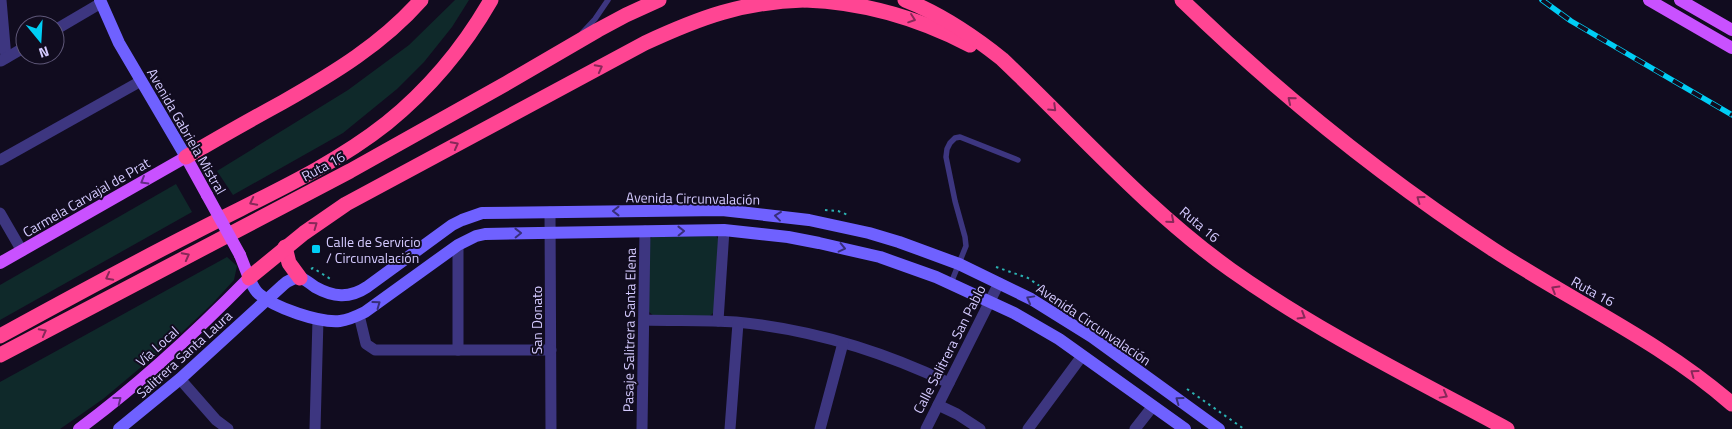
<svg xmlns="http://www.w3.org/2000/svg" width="1732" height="429" viewBox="0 0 1732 429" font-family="'Titillium Web',sans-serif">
<rect width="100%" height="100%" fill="#110c1f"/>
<g fill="#0f292a">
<polygon points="455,0 469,0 452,27 424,62 397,89 343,133 233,195 217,171 348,90 409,45"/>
<polygon points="176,184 192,212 0,320 0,285"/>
<polygon points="716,236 720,241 715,311 710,316 655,317 648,311 649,240 652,237"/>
<polygon points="227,257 237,266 234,280 212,304 177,337 103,399 60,429 0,429 0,382"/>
</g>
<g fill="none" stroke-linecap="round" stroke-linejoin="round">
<g stroke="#2bb3b3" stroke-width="2" stroke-dasharray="2.5 4" stroke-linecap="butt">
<polyline points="825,210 838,211 848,215"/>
<polyline points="996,267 1028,278 1070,307"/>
<polyline points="311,269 313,268 332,280"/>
<polyline points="1187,389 1244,429"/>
</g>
<g stroke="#3d3680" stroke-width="5.5">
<polyline points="582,33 595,19 608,0"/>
<polyline points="951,283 966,246 965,237 955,201 946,157 947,149 950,143 955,138 960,137 1018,160"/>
</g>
<g stroke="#3d3680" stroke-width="11">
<polyline points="1,0 6,58"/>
<polyline points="55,30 101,3"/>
<polyline points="1,61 25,47"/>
<polyline points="0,160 141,81"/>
<polyline points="550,212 551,429"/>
<polyline points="0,213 22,251"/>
<polyline points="359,315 366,344 375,350 551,350"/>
<path d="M644,320C674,321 705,320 736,322C810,329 882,351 949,383"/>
<polyline points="718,321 724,230"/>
<polyline points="458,350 458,245"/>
<polyline points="180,379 216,420 228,429"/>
<polyline points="938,405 957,414 980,429"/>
<polyline points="315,429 318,319"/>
<polyline points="642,429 645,231"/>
<polyline points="730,429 738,323"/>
<polyline points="820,429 843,343"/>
<polyline points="926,429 999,283"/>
<polyline points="1028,429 1082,356"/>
<polyline points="1135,429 1153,406"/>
</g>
<g stroke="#6f61ff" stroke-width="12">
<polyline points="100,0 119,43 186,157"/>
<path d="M249,278C252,284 254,290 259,294C275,308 319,323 340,321C349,320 357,316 365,312L458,245L476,236L485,234L724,230L788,237L819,243L880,257L936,277L1014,313L1059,339L1185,429"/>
<path d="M119,429L180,379L283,285C287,281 295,277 301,278C306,280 311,284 315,287C333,297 349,299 367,287L452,225L462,220L482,213L722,210L809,220L869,233L899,242L959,264L1031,299L1092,337L1219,429"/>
</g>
<g stroke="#c951ff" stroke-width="12">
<polyline points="1649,0 1732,48"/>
<polyline points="1680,0 1732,30"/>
<polyline points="0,263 186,157 207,195"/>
<path d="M79,429C140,384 196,332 249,278L240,255"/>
</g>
<g stroke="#ff4593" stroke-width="15">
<path d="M805,0C864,2 918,18 970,45"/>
<path d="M905,0C941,14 972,35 1002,59C1076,129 1148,211 1231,270C1317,331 1414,379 1507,429"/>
<path d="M1182,0C1278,93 1382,177 1494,250C1573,302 1660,341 1732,404"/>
<path d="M186,157C218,138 250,120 283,102C334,73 382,44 421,0"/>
<polyline points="285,247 289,263 300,278"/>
<path d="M249,278L304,233L346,204L645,43C701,17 742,2 804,0"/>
<path d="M0,336C64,301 128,266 193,233C258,199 329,169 387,123C429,89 464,47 491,0"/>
<polyline points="0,355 350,171 507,83 598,30 626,15 659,0"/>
</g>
<g stroke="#00cef5" stroke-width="5.5">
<polyline id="rail" points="1542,0 1571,21 1732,115"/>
</g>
<use href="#rail" stroke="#110c1f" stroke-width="4" stroke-dasharray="11" stroke-linecap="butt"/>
<polyline stroke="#c951ff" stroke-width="12" points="207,195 240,255"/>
</g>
<defs><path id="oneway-chevron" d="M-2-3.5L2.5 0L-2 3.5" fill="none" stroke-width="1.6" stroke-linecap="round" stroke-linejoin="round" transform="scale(1.25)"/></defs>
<g stroke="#882859">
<use href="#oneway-chevron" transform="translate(912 19) rotate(19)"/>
<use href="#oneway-chevron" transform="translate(599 68) rotate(-28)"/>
<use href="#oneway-chevron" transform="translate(1291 100) rotate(-140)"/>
<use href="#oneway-chevron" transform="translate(1053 108) rotate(44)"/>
<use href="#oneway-chevron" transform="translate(455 145) rotate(-28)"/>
<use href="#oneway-chevron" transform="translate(1420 199) rotate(-144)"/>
<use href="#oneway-chevron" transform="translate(253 202) rotate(153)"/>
<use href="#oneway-chevron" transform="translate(1171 220) rotate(41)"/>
<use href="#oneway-chevron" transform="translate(314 225) rotate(-36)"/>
<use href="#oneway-chevron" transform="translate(186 256) rotate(-28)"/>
<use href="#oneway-chevron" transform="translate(109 277) rotate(152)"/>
<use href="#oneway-chevron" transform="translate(1555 289) rotate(-149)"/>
<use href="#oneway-chevron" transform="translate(1302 316) rotate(31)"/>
<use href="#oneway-chevron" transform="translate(43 332) rotate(-28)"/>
<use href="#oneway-chevron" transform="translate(1694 373) rotate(-144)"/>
<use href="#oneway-chevron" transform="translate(1444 395) rotate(29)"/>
</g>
<g stroke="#642b84">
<use href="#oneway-chevron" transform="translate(144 181) rotate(150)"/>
<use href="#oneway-chevron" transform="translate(118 400) rotate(-38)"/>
</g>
<g stroke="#372e79">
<use href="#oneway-chevron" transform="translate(616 211) rotate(180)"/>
<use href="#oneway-chevron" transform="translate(778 216) rotate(-173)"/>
<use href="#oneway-chevron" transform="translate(681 231) rotate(-1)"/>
<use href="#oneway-chevron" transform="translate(518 233) rotate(-1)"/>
<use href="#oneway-chevron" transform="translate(842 248) rotate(13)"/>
<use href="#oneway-chevron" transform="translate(1030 299) rotate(-151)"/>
<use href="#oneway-chevron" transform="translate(377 304) rotate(-36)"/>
<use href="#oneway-chevron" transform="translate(1179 400) rotate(-144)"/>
</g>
<rect fill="#00cef5" stroke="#110c1f" stroke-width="2" x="311" y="244" width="10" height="10" rx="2.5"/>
<g text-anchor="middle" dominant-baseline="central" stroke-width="4" stroke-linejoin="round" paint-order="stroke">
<g font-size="14" fill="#d4caff" stroke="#110c1f">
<text transform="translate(187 131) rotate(60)">Avenida Gabriela Mistral</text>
<text transform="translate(323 166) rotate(-28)">Ruta 16</text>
<text transform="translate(86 197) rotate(-30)">Carmela Carvajal de Prat</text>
<text transform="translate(693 198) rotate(1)">Avenida Circunvalación</text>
<text transform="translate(1200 224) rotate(40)">Ruta 16</text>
<text transform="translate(1593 291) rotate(29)">Ruta 16</text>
<text transform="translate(536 320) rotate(-90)">San Donato</text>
<text transform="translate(1094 324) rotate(34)">Avenida Circunvalación</text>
<text transform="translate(629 330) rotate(-89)">Pasaje Salitrera Santa Elena</text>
<text transform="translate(157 346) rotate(-42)">Vía Local</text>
<text transform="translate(949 349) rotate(-63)">Calle Salitrera San Pablo</text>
<text transform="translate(184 354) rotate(-42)">Salitrera Santa Laura</text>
</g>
<g font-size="14" fill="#d4caff" stroke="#110c1f" text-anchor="start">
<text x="326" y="241">Calle de Servicio<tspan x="326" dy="16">/ Circunvalación</tspan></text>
</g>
</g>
<g transform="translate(40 40) rotate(162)"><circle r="24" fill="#110c1f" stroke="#5f5879"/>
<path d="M0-4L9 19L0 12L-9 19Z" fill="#00cef5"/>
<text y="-8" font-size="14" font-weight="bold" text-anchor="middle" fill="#d4caff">N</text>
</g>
</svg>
